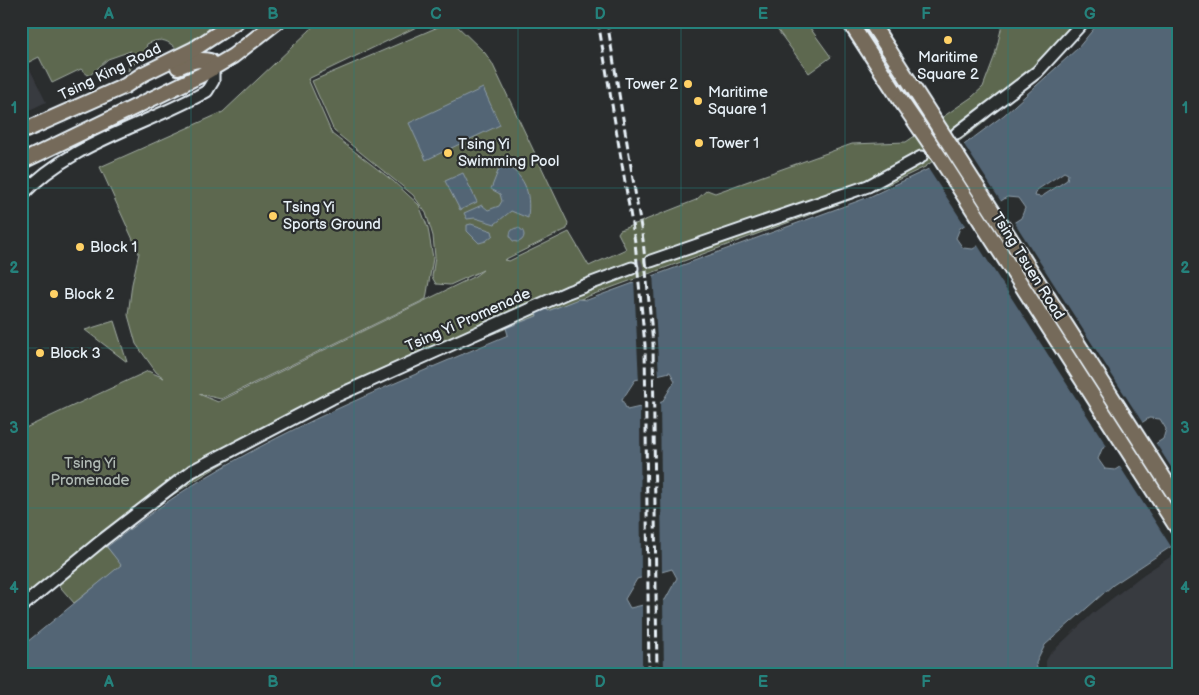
<svg xmlns="http://www.w3.org/2000/svg" width="1199" height="695" viewBox="0 0 1199 695" font-family="'Balsamiq Sans',sans-serif">
<rect width="100%" height="100%" fill="#2a2d2e"/>
<filter id="ink" filterUnits="userSpaceOnUse"><feTurbulence type="fractalNoise" baseFrequency=".02" numOctaves="2"/><feDisplacementMap in="SourceGraphic" scale="10" xChannelSelector="R" yChannelSelector="G"/><feConvolveMatrix kernelMatrix="1 2 1 2 8 2 1 2 1" color-interpolation-filters="sRGB"/></filter>
<g filter="url(#ink)">
<g fill="#393b41">
<polygon points="21,51 46,102 21,114"/>
<polygon points="1178,552 1178,674 1046,674 1046,661 1050,654 1092,614 1144,574"/>
</g>
<g fill="#5d684f" stroke="#a2aca4">
<path d="M21,21H213L210,23L206,37L179,51C167,40 162,37 147,44L145,52L128,71L131,51L108,59L89,76L81,69L52,83L39,57L27,63L21,49Z"/>
<path d="M316,21H429L308,79L332,134L393,181L419,205L428,228L433,258L426,299L221,399L199,394L218,402L475,276L483,270L450,285L436,284L432,277L435,257L433,236L426,213L413,195L334,131L312,81L452,21L485,53L492,63L568,223L567,229L504,260L509,261L569,232L589,266L626,249L618,233L620,230L696,200L707,190L715,193L852,144L906,142L972,97L983,87L995,55L1003,21H1087L1059,54L982,124L925,167L874,191L548,311L536,313L537,316C388,375 232,444 104,544L122,565L74,603L55,581L21,609V430L148,371L164,378L156,372L136,344L128,315L132,284L139,253L100,167L223,112L310,30Z"/>
<polygon points="771,21 805,21 831,57 809,73"/>
<polygon points="114,321 127,362 85,330"/>
</g>
<g fill="#526575" stroke="#8e9da9" fill-rule="evenodd">
<path d="M1100,21H1178V542L1113,585L1045,645L1036,663L1038,674H21V647L121,565L107,547C138,523 169,499 203,479C299,421 405,379 508,335L506,328L537,316L536,312L547,308L548,311L578,299L587,300L869,197L937,165L1004,115L1078,48ZM1064,172L1068,174L1067,180L1041,197L1035,196L1037,190ZM1007,197L1018,198L1025,208L1021,218L973,249L963,248L956,238L960,228ZM670,372L675,381L662,402L627,410L622,400L635,380ZM1149,418L1160,419L1166,429L1163,439L1115,470L1105,469L1098,459L1102,449ZM672,569L677,578L665,600L630,608L625,599L637,579Z"/>
<polygon points="483,88 500,125 426,160 409,123"/>
<path d="M502,161C525,177 531,190 528,218L511,211L495,224L475,218L467,219L464,213L482,205L488,210L499,206L502,201L500,194L491,189Z"/>
<polygon points="463,173 477,202 460,210 445,181"/>
<polygon points="471,224 492,231 493,235 486,241 479,243 467,231 467,225"/>
<circle cx="517" cy="235" r="7"/>
</g>
<g fill="#2a2d2e">
<polygon points="963,143 1002,203 966,227 927,167"/>
<polygon points="1013,220 1144,425 1108,448 977,244"/>
<polygon points="653,273 659,376 639,382 634,279"/>
<polygon points="660,400 662,573 641,580 640,405"/>
<polygon points="1155,442 1178,478 1178,545 1172,548 1119,465"/>
<polygon points="663,598 664,674 642,674 642,604"/>
</g>
<g fill="none" stroke-linecap="round" stroke-linejoin="round">
<polyline stroke="#464a4c" stroke-width="11" stroke-dasharray="11 5.5" stroke-linecap="butt" points="632,268 651,261"/>
<g stroke="#e8f1f8" stroke-width="15">
<g id="minor">
<polyline points="957,133 1037,72 1084,21"/>
<path d="M21,196C70,142 146,126 207,91L213,81V68"/>
<polyline points="651,261 868,186 921,157"/>
<polyline points="21,607 100,542 192,471 332,398 568,292 632,268"/>
</g>
</g>
<g stroke="#e8f1f8" stroke-width="18">
<g id="major">
<polyline points="849,21 901,101"/>
<polyline points="870,21 889,50"/>
<path d="M178,67C189,62 197,58 210,61L213,68"/>
<polyline points="21,132 125,86 143,74 194,49 237,21"/>
<polyline points="21,162 201,75 233,56 278,21"/>
</g>
</g>
<use href="#minor" stroke="#2a2d2e" stroke-width="11"/>
<use href="#major" stroke="#746a5a" stroke-width="14"/>
<g stroke="#e8f1f8" stroke-width="3" stroke-dasharray="8 4" stroke-linecap="butt">
<polyline points="598,21 635,242 645,345 649,674"/>
<polyline points="607,21 643,240 653,344 657,674"/>
</g>
<g stroke="#e8f1f8" stroke-width="18" stroke-linecap="butt">
<g id="major-bridge">
<polyline points="889,50 1178,500"/>
<polyline points="901,101 940,158 1178,529"/>
</g>
</g>
<use href="#major-bridge" stroke="#746a5a" stroke-width="14"/>
</g>
</g>
<path fill="none" stroke="#25827c" stroke-width="1" stroke-opacity="0.55" d="M191,21V674M354,21V674M518,21V674M681,21V674M845,21V674M1008,21V674M21,188H1178M21,348H1178M21,508H1178"/>
<g fill="#ffd166" stroke="#2a2d2e" stroke-width="2">
<circle cx="948" cy="40" r="5"/>
<circle cx="688" cy="84" r="5"/>
<circle cx="698" cy="101" r="5"/>
<circle cx="699" cy="143" r="5"/>
<circle cx="448" cy="153" r="5"/>
<circle cx="273" cy="216" r="5"/>
<circle cx="80" cy="247" r="5"/>
<circle cx="54" cy="294" r="5"/>
<circle cx="40" cy="353" r="5"/>
</g>
<g text-anchor="middle" dominant-baseline="central" stroke-width="4.5" stroke-linejoin="round" paint-order="stroke">
<g font-size="15" fill="#e8f1f8" stroke="#2a2d2e" text-anchor="start">
<text x="948" y="57" text-anchor="middle">Maritime<tspan x="948" dy="17">Square 2</tspan></text>
<text x="678" y="84" text-anchor="end">Tower 2</text>
<text x="708" y="92">Maritime<tspan x="708" dy="17">Square 1</tspan></text>
<text x="709" y="143">Tower 1</text>
<text x="458" y="144">Tsing Yi<tspan x="458" dy="17">Swimming Pool</tspan></text>
<text x="283" y="207">Tsing Yi<tspan x="283" dy="17">Sports Ground</tspan></text>
<text x="90" y="247">Block 1</text>
<text x="64" y="294">Block 2</text>
<text x="50" y="353">Block 3</text>
</g>
<g font-size="15" fill="#e8f1f8" stroke="#2a2d2e">
<text transform="translate(110 72) rotate(-26)">Tsing King Road</text>
<text transform="translate(1028 266) rotate(58)">Tsing Tsuen Road</text>
<text transform="translate(468 320) rotate(-24)">Tsing Yi Promenade</text>
</g>
<g font-size="15" fill="#b0bab4" stroke="#2a2d2e">
<text x="90" y="463">Tsing Yi<tspan x="90" dy="17">Promenade</tspan></text>
</g>
</g>
<rect width="1199" height="695" fill="none" stroke="#2a2d2e" stroke-width="55"/>
<rect x="28" y="28" width="1144" height="640" fill="none" stroke="#25827c" stroke-width="2"/>
<g font-size="16" text-anchor="middle" font-weight="bold" fill="#25827c">
<text x="109" y="19">A</text>
<text x="273" y="19">B</text>
<text x="436" y="19">C</text>
<text x="600" y="19">D</text>
<text x="763" y="19">E</text>
<text x="926" y="19">F</text>
<text x="1090" y="19">G</text>
<text x="14" y="113">1</text>
<text x="1185" y="113">1</text>
<text x="14" y="273">2</text>
<text x="1185" y="273">2</text>
<text x="14" y="433">3</text>
<text x="1185" y="433">3</text>
<text x="14" y="593">4</text>
<text x="1185" y="593">4</text>
<text x="109" y="687">A</text>
<text x="273" y="687">B</text>
<text x="436" y="687">C</text>
<text x="600" y="687">D</text>
<text x="763" y="687">E</text>
<text x="926" y="687">F</text>
<text x="1090" y="687">G</text>
</g>
</svg>
